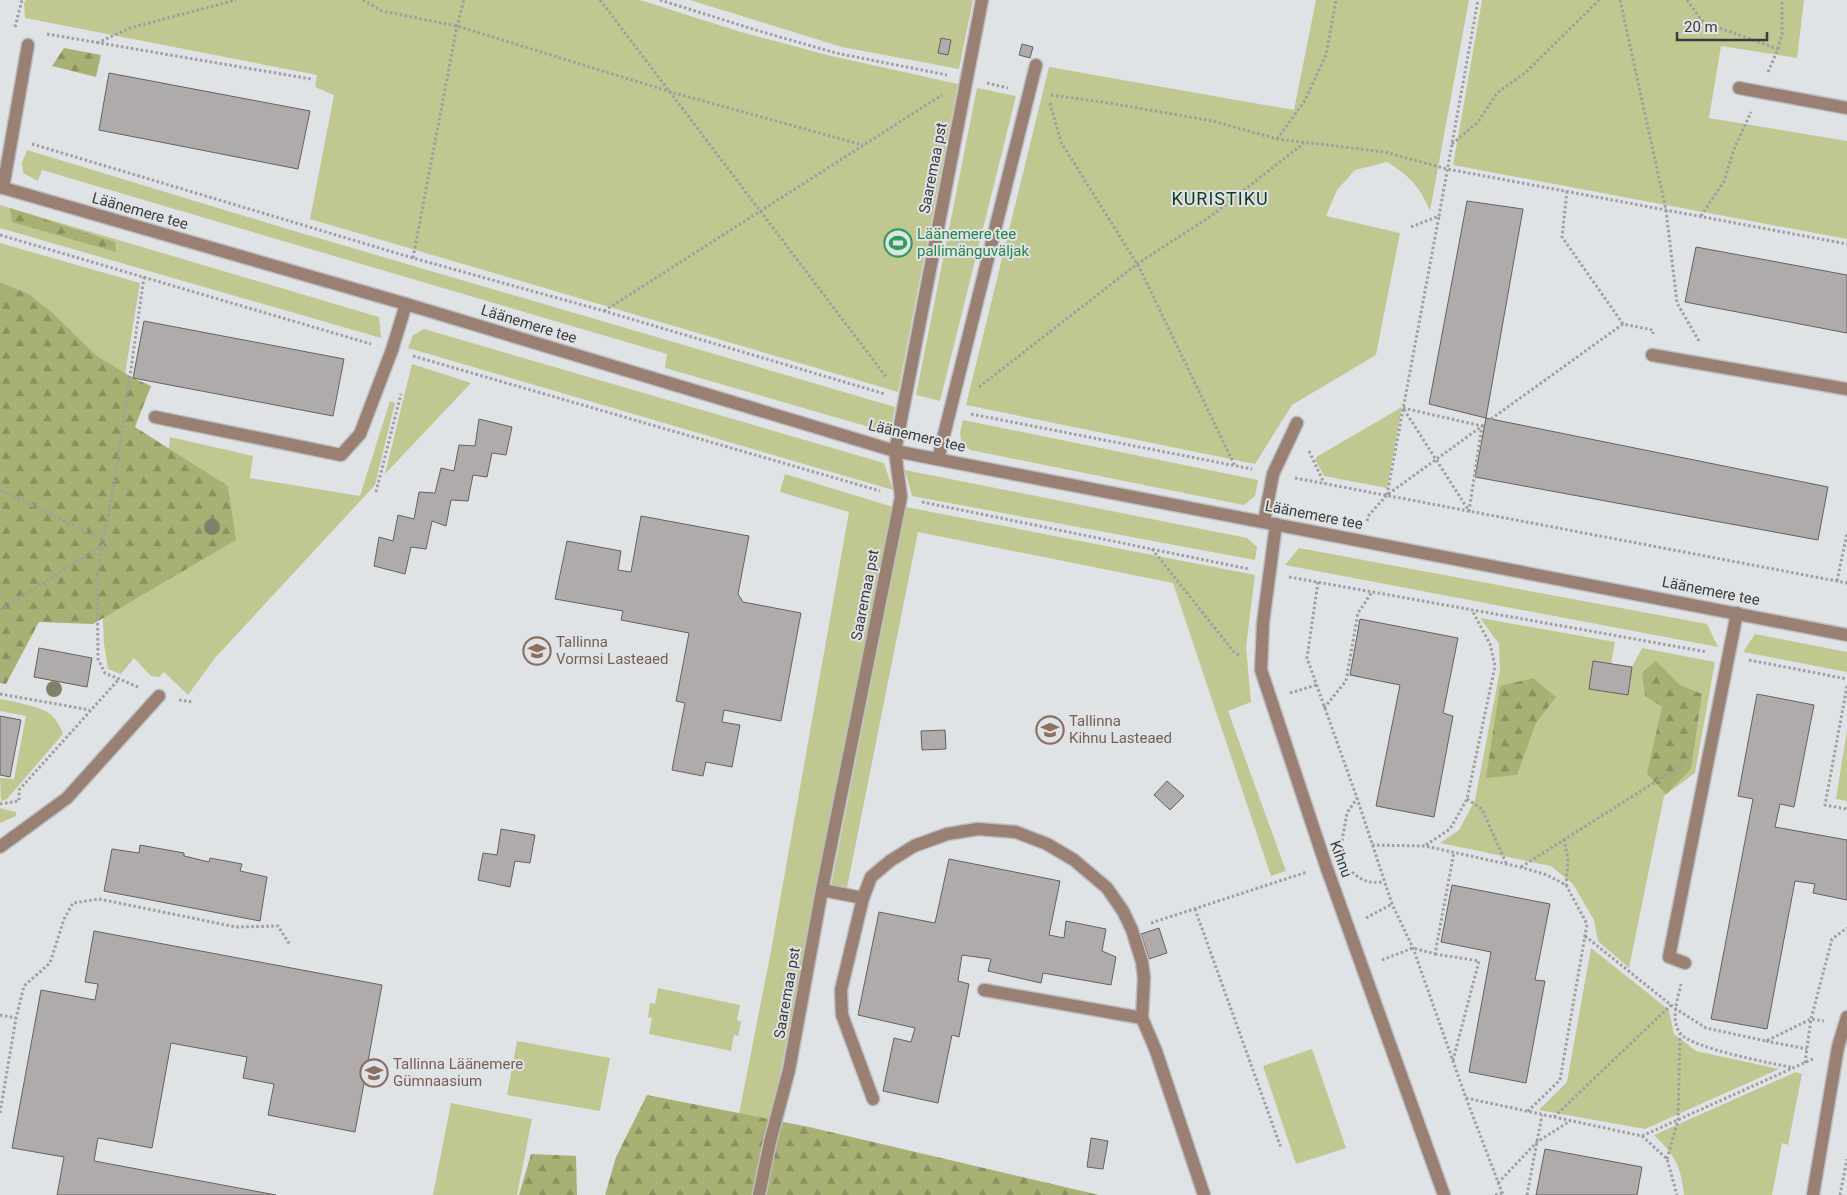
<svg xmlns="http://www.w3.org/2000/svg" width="1847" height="1195" viewBox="0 0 1847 1195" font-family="Roboto,sans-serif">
<defs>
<pattern id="forest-firs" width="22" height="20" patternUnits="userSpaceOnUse" patternTransform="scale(1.25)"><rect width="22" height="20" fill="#a9b074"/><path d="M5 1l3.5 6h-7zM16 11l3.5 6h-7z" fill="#8b9060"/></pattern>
</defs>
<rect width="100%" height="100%" fill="#e0e3e6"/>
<g fill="#c0c791">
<polygon points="26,0 640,0 741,32 827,55 958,84 898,392 310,219 334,95 315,87 317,75 25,18 24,3"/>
<polygon points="690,0 973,0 959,69 842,47"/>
<path d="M1316,0H1469L1430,211C1420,187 1410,176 1387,162L1355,170L1337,190L1326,216L1400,233L1376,355L1292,405L1255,464L966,405L1049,67L1294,110Z"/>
<polygon points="1482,0 1804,0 1797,58 1721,46 1709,118 1847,141 1847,239 1453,165"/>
<polygon points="977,88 1016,96 940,401 916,395"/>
<polygon points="27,150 291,230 895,407 890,433 665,368 667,354 42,170 38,181 23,173 22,163"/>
<polygon points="0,205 379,317 381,338 0,228"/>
<polygon points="0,243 140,283 125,374 97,356 53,313 29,294 0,282"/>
<polygon points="424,329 884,463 893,490 408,348 413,335"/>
<polygon points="412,364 471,383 385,474"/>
<polygon points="390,401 395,403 375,485 215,658 188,695 164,672 159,677 151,676 134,658 121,674 108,669 104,644 101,577 167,468 170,437 253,456 250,478 360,496"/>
<polygon points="1402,407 1387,488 1324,476 1315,459 1318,456"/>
<polygon points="963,420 1258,480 1255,496 1244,505 970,450 961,442 960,432"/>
<polygon points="905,470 1247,538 1257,547 1255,560 912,496"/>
<polygon points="785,474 893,507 771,1120 739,1114 771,951 849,512 780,492"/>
<polygon points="906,507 1255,575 1246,647 1251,702 1228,711 1286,871 1271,876 1173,583 918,532 847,888 831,886"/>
<polygon points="1299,548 1707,624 1718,647 1285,565"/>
<polygon points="1480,618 1615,642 1611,664 1590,689 1628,695 1632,667 1642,648 1715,662 1695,773 1664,796 1629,968 1598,941 1594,920 1573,884 1551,866 1440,843 1459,830 1475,800 1500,670 1499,644"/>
<polygon points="1755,634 1847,652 1847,672 1743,652"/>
<path d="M0,699C11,701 43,707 50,714C56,719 60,726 63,734L7,799L1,801L0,778L14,779L26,716L0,711Z"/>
<polygon points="1847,730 1847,801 1836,799"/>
<polygon points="0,808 16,812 16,816 0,823"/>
<polygon points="1591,948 1669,1010 1674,1034 1696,1051 1779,1069 1645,1129 1539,1110 1567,1082"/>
<polygon points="658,988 740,1005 737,1020 741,1022 738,1036 734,1035 731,1051 649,1034 652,1018 648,1017 650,1003 655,1004"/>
<polygon points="517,1041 610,1058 600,1111 507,1095"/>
<polygon points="1312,1049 1346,1148 1296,1164 1263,1066"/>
<path d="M1796,1072L1802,1074L1788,1145L1782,1143L1772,1195H1684C1681,1166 1675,1155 1654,1135Z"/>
<polygon points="451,1103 532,1119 517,1195 433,1195"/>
</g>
<g fill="url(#forest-firs)">
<polygon points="64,48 101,55 96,77 52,66"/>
<polygon points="10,208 115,242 116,252 12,222"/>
<polygon points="0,282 29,294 53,313 97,356 133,378 151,386 135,427 228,486 236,540 93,624 39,622 6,684 0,683"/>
<polygon points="1656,661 1680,685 1702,694 1691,769 1666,794 1647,774 1662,707 1645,696 1642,673"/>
<polygon points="1533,678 1556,697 1536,723 1517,775 1486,778 1500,686"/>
<polygon points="647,1095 809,1127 1099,1195 605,1195 616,1157"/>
<polygon points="531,1154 576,1156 577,1195 519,1195"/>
</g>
<g fill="#b0abab" stroke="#656161">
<polygon points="941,38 951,40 948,55 938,53"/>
<polygon points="1022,44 1033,47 1030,58 1019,55"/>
<polygon points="109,73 310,111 298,169 99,130"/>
<polygon points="1467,201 1523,209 1486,418 1429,404"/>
<polygon points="1696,247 1847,275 1847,333 1685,302"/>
<polygon points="144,321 344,359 333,416 133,378"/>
<polygon points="1486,418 1828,487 1818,540 1475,477"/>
<polygon points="479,419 512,427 506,455 492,453 487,477 473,475 468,501 451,500 446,526 432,521 426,549 411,547 405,574 374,566 379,537 393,541 398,515 414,519 419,492 435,493 441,468 454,471 459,445 475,446"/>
<polygon points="641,516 749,536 738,594 743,602 801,613 781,721 724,710 722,722 740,725 732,767 706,762 703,776 672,770 685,703 676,701 689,633 621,620 623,611 555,599 567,541 621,551 618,570 631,572"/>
<polygon points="1360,619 1458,638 1443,713 1453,716 1434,817 1376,806 1400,685 1350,675"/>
<polygon points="39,648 92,658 87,687 34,677"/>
<polygon points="1593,661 1632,667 1628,695 1589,689"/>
<polygon points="1757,694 1814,705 1794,807 1780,804 1775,827 1847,840 1847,900 1813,893 1815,884 1795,881 1767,1029 1711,1019 1753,799 1738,796"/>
<polygon points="0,716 21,720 10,777 0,775"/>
<polygon points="945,730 946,749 922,750 921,731"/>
<polygon points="1167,781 1184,796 1170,810 1154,795"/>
<polygon points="501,829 535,835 530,863 515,861 510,887 478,880 483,853 497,855"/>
<polygon points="140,845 184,853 184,856 209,862 210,858 242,864 240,871 267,877 260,921 104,891 112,849 139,853"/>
<polygon points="949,859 1060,881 1049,935 1064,938 1066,921 1106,929 1102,951 1116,957 1111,985 1043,973 1041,983 988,971 991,959 962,955 958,981 969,984 959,1037 952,1035 938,1103 883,1091 894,1038 911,1042 915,1028 858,1015 879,912 935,923"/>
<polygon points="1452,885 1550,904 1535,980 1545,981 1526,1083 1469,1072 1491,952 1441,942"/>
<polygon points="1159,928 1167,953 1149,959 1141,934"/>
<polygon points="94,931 382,985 355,1132 268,1115 274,1084 243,1078 247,1057 171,1043 152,1148 98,1138 94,1161 276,1195 57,1195 64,1157 12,1148 41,990 95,1000 98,984 85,982"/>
<polygon points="1091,1138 1108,1141 1103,1169 1087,1167"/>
<polygon points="1545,1149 1642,1167 1637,1195 1536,1195"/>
</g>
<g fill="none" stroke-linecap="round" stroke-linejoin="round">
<g stroke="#bcbec1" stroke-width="15">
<g id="minor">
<polyline points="1739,88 1847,108"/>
<polyline points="0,187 406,304 895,451 1847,635"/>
<polyline points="3,188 28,45"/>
<polyline points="1652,355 1847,389"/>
<polyline points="155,417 341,455 360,434 392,350 406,304"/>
<polyline points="938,459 1036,65"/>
<polyline points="1264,522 1273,474 1297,423"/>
<polyline points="1276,524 1263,623 1261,670 1326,866 1444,1195"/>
<polyline points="0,847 67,798 159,696"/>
<polyline points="822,890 863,898"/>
<polyline points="1685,963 1669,957 1737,613"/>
<polyline points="984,990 1142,1018"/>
<polyline points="873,1099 842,1015 841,990 863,898 871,877 890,861 914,846 947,834 978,829 1016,832 1047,844 1074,860 1107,888 1123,911 1132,930 1142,962 1144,978 1142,1018 1156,1051 1204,1195"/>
<polyline points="759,1195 770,1142 789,1070 822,890 901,497 895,451 982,0"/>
<polyline points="1813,1195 1838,1047 1847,1017"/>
</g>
</g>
<g stroke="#9d9fa1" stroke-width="3" stroke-dasharray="2.5 2.5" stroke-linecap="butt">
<polyline points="363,0 382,11 457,26 671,92 863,145"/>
<polyline points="600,0 887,378"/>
<polyline points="660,0 759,31 836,53 947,75"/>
<polyline points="1620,0 1666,210 1677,303 1699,341"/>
<polyline points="1687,0 1703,22 1778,49"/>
<polyline points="15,27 22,0"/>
<polyline points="47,34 311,79"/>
<polyline points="97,43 130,28 236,0"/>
<polyline points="1768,72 1778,49 1782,34 1782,0"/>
<polyline points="987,83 1008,88"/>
<polyline points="1051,95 1103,102 1213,121 1277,139 1385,152 1447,169 1847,244"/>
<polyline points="1050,103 1061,142 1139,267 1235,466"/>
<polyline points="1277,139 1304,102 1326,55 1336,0"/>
<polyline points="32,144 413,258 604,311 885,394"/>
<polyline points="1452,144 1478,122 1497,93 1526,72 1599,0"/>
<polyline points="1567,191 1562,237 1623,324 1653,330 1653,334"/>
<polyline points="1701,216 1724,181 1734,149 1751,112"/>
<polyline points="1411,227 1439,216 1478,0"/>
<polyline points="0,235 371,344"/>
<polyline points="413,258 457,26 464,0"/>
<polyline points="604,311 942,95"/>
<polyline points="413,356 880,491"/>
<polyline points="979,387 1137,264 1211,216 1304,143"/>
<polygon points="1403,408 1482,426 1469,511"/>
<polyline points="971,414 1252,469"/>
<polyline points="1491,419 1623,324"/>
<polyline points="1309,451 1324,483"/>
<polyline points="1295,478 1847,583"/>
<polyline points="0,490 104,540"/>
<polyline points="376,492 401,394"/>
<polyline points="1387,495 1439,216"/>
<polyline points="922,502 1249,569"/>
<polyline points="1367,521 1369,515 1387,495 1485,424"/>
<polyline points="1152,549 1234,652 1240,656"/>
<polyline points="1289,577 1707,652"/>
<polyline points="1837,581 1847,533"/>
<polyline points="1318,582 1307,658 1357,798 1392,904 1413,948 1466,1098 1503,1195"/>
<polyline points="0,610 102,546"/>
<polyline points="1749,660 1847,679"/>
<polyline points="1847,686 1825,805 1847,809"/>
<polyline points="138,687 105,673 98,659 97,576 117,467 144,277"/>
<polyline points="1290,693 1316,685"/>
<polyline points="0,694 90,710"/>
<polyline points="179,700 193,702"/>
<polyline points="1324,708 1346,681 1358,613 1372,592"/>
<polyline points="1467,799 1482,809 1506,863"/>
<polyline points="0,804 19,801 19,790 119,679"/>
<polyline points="1564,839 1568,859 1566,885"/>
<polyline points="1342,841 1347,813 1357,798"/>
<polyline points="1372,845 1425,846 1520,867 1547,875 1566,885 1587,924 1560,1080 1527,1112"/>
<polyline points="1426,845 1450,829 1467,799 1495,666 1490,644 1472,610"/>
<polyline points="1521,867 1685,763"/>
<path d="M1352,872C1363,882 1370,883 1384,882"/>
<polyline points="1195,909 1281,1148"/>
<polyline points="1366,918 1392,904"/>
<polyline points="1151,923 1307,872"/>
<polyline points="1585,936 1676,1009 1706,1028 1766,1041 1811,1019 1824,1021"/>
<polyline points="1435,954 1479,961 1453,1060"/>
<polyline points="1382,960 1413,948 1435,954 1454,852"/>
<path d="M1681,984C1678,998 1670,1020 1680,1033C1692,1049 1772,1063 1794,1068"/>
<polyline points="0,1015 16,1018"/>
<polyline points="1766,1041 1807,1049"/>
<polyline points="1805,1063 1811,1019 1832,939 1847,928"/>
<polyline points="1466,1098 1642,1136 1667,1159 1677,1195"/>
<polyline points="0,1113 16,1018 24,986 50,963 64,919 73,903 99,899 236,927 278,926 290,945"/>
<polyline points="1554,1117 1671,1005"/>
<polyline points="1642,1136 1815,1058"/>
<polyline points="1667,1159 1678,1120 1680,1034"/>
<polyline points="1498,1183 1537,1142 1570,1121"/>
<polyline points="1495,1195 1502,1193"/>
<polyline points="1527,1195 1542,1115"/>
<polyline points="1840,1195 1847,1159"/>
</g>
<use href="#minor" stroke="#9a8073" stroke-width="12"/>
</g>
<g fill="#7f8269">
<circle cx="212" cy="527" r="8"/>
<circle cx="54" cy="689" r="8"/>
</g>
<defs>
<g id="stadium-ring" transform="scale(1.4375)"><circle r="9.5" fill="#e0e3e6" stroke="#2e9e5b" stroke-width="1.5"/><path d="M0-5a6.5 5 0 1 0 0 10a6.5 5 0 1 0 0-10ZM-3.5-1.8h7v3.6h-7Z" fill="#2e9e5b"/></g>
<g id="school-ring" transform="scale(1.4375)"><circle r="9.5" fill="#e0e3e6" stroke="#8d6e63" stroke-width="1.5"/><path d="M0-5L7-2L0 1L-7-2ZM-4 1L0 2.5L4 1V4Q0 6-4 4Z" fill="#8d6e63"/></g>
</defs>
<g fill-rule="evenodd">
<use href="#stadium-ring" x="898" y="243"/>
<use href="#school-ring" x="537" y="651"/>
<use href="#school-ring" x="1050" y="730"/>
<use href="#school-ring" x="374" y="1073"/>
</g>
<g text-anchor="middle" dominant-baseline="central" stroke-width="4" stroke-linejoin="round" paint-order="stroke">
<g font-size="15" fill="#3b3c3d" stroke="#e0e3e6">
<text transform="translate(933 168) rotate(-79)">Saaremaa pst</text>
<text transform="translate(140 211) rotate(16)">Läänemere tee</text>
<text transform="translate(529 324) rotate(17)">Läänemere tee</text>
<text transform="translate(917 436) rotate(13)">Läänemere tee</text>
<text transform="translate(1314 515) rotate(11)">Läänemere tee</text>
<text transform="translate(1711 591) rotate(11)">Läänemere tee</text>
<text transform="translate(865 595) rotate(-79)">Saaremaa pst</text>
<text transform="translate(1341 859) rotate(70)">Kihnu</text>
<text transform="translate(787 993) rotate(-80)">Saaremaa pst</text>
</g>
<g font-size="15" fill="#27864d" stroke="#e0e3e6" text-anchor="start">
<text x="917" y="234">Läänemere tee<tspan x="917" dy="17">pallimänguväljak</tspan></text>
</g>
<g font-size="15" fill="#785e54" stroke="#e0e3e6" text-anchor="start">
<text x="556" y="642">Tallinna<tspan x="556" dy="17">Vormsi Lasteaed</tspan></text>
<text x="1069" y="721">Tallinna<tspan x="1069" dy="17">Kihnu Lasteaed</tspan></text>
<text x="393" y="1064">Tallinna Läänemere<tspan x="393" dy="17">Gümnaasium</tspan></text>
</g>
<g font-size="18" letter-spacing="1" fill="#0e3b27" stroke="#e0e3e6">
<text x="1220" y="198">KURISTIKU</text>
</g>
</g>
<path d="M1677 32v8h90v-8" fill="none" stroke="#3b3c3d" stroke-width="2.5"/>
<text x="1684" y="32" font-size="15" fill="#3b3c3d" stroke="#e0e3e6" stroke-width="4" paint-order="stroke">20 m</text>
</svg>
